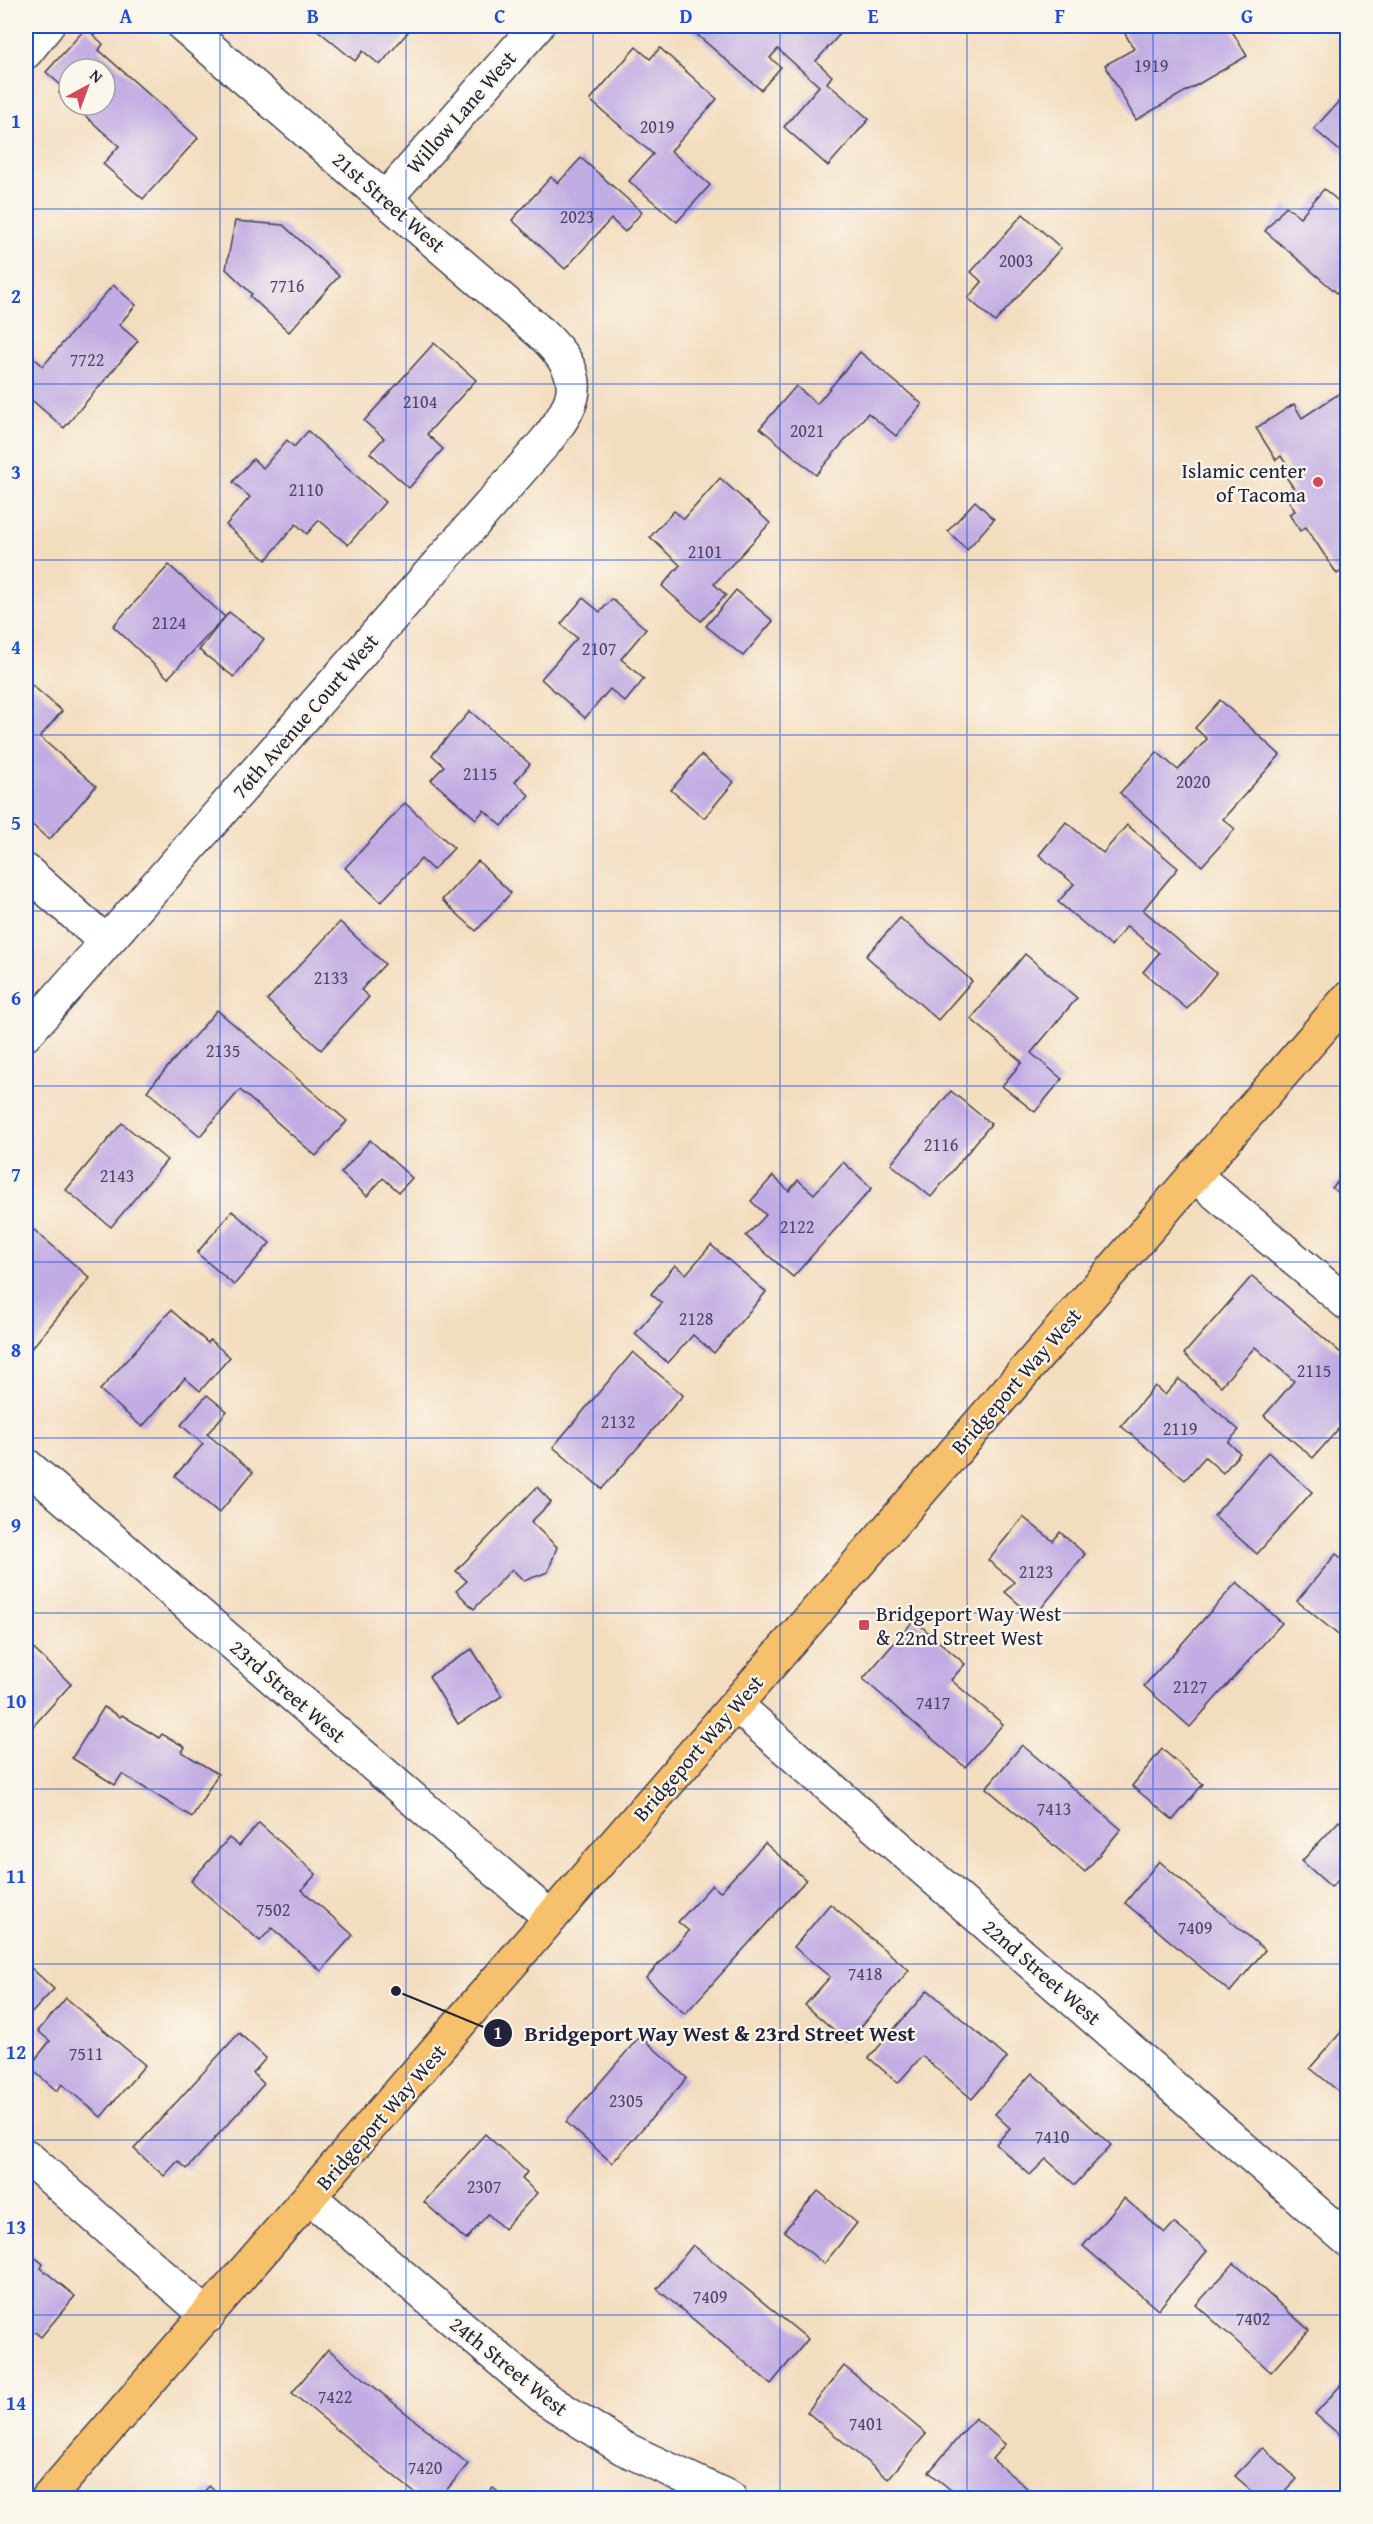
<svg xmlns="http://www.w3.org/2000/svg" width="1373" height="2524" viewBox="0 0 1373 2524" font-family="'Gentium Book Plus',serif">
<rect width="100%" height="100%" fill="#fbf7ec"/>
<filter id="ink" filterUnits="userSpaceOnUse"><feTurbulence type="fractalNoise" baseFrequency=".0167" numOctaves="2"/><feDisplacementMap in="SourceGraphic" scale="12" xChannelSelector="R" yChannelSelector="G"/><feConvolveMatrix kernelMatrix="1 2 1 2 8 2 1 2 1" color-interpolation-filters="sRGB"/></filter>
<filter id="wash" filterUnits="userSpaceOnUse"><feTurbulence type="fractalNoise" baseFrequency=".008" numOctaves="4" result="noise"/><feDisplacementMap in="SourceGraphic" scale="24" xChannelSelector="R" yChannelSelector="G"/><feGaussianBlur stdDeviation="1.35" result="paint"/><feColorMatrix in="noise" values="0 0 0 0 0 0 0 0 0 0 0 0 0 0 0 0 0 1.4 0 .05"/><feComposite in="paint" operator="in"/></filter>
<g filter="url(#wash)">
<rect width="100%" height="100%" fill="#f3ddbf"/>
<g id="blocks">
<g fill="#c1ace3">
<polygon points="317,26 413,26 380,65 363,51 355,61 315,28"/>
<polygon points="687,26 847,26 816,61 832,76 827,83 869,119 828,166 784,127 819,86 778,49 770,58 781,67 761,90"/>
<polygon points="1134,26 1229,26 1247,56 1136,120 1105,65 1134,49 1124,32"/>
<polygon points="86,28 103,44 99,50 198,138 143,199 103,164 119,146 73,105 105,105 105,69 69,69 69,102 59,93 64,88 46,72"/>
<polygon points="636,47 650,59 660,48 717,99 671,151 710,185 677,222 629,181 653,154 590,100"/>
<polygon points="1348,91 1348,158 1314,129"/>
<polygon points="581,158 642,212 625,232 611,219 565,269 512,220 551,177 558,183"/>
<polygon points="1324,189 1348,209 1348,280 1337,293 1265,231 1286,206 1300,217"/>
<polygon points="1023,214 1061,248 995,322 968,298 982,282 971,272"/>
<polygon points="235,221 283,225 339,276 289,332 250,296 252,294 226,269"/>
<polygon points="113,285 136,305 119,325 138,341 64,428 26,395 26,351 43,366"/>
<polygon points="434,343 476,380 427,434 443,449 409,488 370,453 384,438 364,421"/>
<polygon points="860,352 922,404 896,436 868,413 816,475 760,428 796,386 817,404"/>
<polygon points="1343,391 1348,398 1348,567 1337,574 1306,527 1300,531 1289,514 1295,511 1286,496 1295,490 1284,474 1290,470 1281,456 1276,460 1256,428 1294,404 1302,418"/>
<polygon points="308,431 385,502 348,545 319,520 307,534 296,524 266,560 226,525 250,497 233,482 253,459 263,468 287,440 294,447"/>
<polygon points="720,478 770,523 714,584 726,595 701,621 662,586 680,565 650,537 674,511 684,519"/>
<polygon points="975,501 994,519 967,550 948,531"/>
<polygon points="169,565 225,617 168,678 113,626"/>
<polygon points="736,590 773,621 743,656 706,626"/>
<polygon points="583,598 600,612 612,599 646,629 621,659 644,679 625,702 610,689 585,718 541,679 577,638 561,624"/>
<polygon points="229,612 264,639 234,677 199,650"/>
<polygon points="26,680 62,711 40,737 96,786 49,840 26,819 26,745 29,741 26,738"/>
<polygon points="1220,700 1280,755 1223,819 1235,829 1202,866 1120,793 1157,752 1178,770 1207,739 1195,728"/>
<polygon points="470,711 530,764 515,782 529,795 502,826 484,810 476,819 431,780 444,766 432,755"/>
<polygon points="701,755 734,782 704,818 671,790"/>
<polygon points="405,803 454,848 433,870 421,859 381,902 345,868"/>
<polygon points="1066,822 1103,853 1127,825 1178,868 1143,910 1216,973 1187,1009 1143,972 1159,953 1127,926 1111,946 1058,902 1074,884 1039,855"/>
<polygon points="478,861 511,893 476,931 442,900"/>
<polygon points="900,918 972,981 938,1020 866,956"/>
<polygon points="340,922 385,964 361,990 369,997 321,1050 267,1000"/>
<polygon points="1025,954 1077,998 1031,1053 1062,1079 1035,1112 1002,1086 1022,1062 971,1019"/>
<polygon points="217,1010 347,1121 316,1156 240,1090 200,1136 147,1091"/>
<polygon points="951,1091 991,1124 931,1197 891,1164"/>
<polygon points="122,1123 167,1160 111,1227 66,1190"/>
<polygon points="370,1140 412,1178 399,1192 383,1178 367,1196 341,1173"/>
<polygon points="843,1162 872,1188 793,1277 746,1236 766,1215 751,1201 773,1176 789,1191 798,1180 814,1194"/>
<polygon points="1348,1170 1348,1200 1332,1188"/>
<polygon points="232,1211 270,1243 234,1285 197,1253"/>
<polygon points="26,1223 90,1278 26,1355"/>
<polygon points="711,1245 766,1292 714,1353 693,1335 668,1363 635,1334 662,1303 651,1294 675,1265 686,1274"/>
<polygon points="1252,1276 1348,1359 1348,1418 1313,1458 1264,1416 1294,1381 1255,1347 1221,1386 1184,1354"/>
<polygon points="171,1310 208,1343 210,1340 230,1357 200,1391 185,1378 142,1427 100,1390"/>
<polygon points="633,1352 683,1395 602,1489 553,1447"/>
<polygon points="1179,1379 1239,1430 1228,1442 1240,1453 1223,1473 1205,1457 1185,1480 1121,1426 1155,1386 1165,1395"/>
<polygon points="207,1395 227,1411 207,1434 253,1472 219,1513 175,1476 203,1444 181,1425"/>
<polygon points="1268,1452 1312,1492 1257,1554 1214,1516"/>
<polygon points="537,1487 551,1502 531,1522 557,1547 548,1572 524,1581 512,1569 474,1609 456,1591 467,1581 456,1571"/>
<polygon points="1023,1517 1053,1541 1060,1532 1085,1554 1034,1617 1005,1592 1014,1582 988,1560"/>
<polygon points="1336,1554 1348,1563 1348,1643 1297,1601"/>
<polygon points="1237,1582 1282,1623 1190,1727 1144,1686"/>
<polygon points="914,1620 965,1664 951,1680 1003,1724 965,1767 863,1679"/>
<polygon points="26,1642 71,1684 29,1731 26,1728"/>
<polygon points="472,1649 502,1696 458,1724 429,1676"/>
<polygon points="104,1707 120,1717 122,1715 159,1738 162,1734 185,1747 182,1752 218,1774 192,1817 122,1774 115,1785 72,1758"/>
<polygon points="1022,1745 1121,1829 1085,1872 986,1788"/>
<polygon points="1162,1749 1203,1784 1173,1820 1132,1786"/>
<polygon points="1339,1821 1348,1829 1348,1869 1331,1887 1302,1861"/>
<polygon points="259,1823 316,1874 302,1890 353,1935 321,1971 272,1928 260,1941 191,1881 229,1838 239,1846"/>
<polygon points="765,1843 806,1880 685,2014 646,1978 689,1931 678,1922 712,1885 720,1892"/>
<polygon points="1159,1861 1265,1950 1230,1992 1125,1903"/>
<polygon points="830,1904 909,1970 848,2042 805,2005 830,1977 794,1947"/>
<polygon points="27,1964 54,1989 26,2019 26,1965"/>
<polygon points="928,1990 1007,2058 972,2099 922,2056 898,2083 869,2058"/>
<polygon points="66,1998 145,2065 101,2117 62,2084 57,2091 29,2067 50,2041 38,2031"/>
<polygon points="1342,2031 1348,2036 1348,2099 1310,2068"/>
<polygon points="239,2033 266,2058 253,2073 264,2084 187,2169 178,2161 164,2176 134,2149"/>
<polygon points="640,2036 687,2078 612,2163 566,2122"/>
<polygon points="1032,2073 1111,2145 1075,2185 1046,2159 1030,2175 996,2144 1010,2128 995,2114"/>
<polygon points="485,2134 527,2172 522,2179 537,2193 504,2229 488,2214 466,2240 424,2202"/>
<polygon points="818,2191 857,2223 824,2264 784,2231"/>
<polygon points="1124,2198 1165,2233 1174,2223 1207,2251 1158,2310 1083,2246"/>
<polygon points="693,2245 808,2339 771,2384 657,2289"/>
<polygon points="26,2250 43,2264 41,2268 75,2296 41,2337 26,2325"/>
<polygon points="1234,2263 1309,2330 1271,2372 1196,2305"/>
<polygon points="328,2349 468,2464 440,2498 421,2498 292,2393"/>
<polygon points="844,2366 926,2434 888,2479 807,2412"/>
<polygon points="1348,2377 1348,2442 1315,2414"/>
<polygon points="975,2418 1005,2444 992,2459 1039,2498 954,2498 957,2495 929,2472"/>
<polygon points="1263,2447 1297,2479 1279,2498 1260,2498 1235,2476"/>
<polygon points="209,2486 223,2498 199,2498"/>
<polygon points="493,2488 506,2498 484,2498"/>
</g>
</g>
</g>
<g filter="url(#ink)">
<use href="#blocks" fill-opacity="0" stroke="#413e4f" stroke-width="1.5"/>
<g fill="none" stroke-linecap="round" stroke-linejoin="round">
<g stroke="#413e4f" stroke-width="36">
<g id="minor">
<polyline points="26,52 47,26"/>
<polyline points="385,199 537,26"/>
<polyline points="26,871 106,942"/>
<path d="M26,1034L546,441C581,397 585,375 542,334L184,26"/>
<polyline points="1194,1175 1348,1304"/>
<polyline points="26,1465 551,1918"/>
<polyline points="736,1705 1348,2240"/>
<polyline points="26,2156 208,2316"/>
<polyline points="311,2198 546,2399 623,2448 730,2498"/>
</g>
</g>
<g stroke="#413e4f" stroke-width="36">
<polyline id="major" points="48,2498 1348,998"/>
</g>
<use href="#minor" stroke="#fff" stroke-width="33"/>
<use href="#major" stroke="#f7c06c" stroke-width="33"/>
</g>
</g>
<path fill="none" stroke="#1d4ed8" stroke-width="1.5" stroke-opacity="0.55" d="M220,26V2498M406,26V2498M593,26V2498M780,26V2498M967,26V2498M1153,26V2498M26,209H1348M26,384H1348M26,560H1348M26,735H1348M26,911H1348M26,1086H1348M26,1262H1348M26,1438H1348M26,1613H1348M26,1789H1348M26,1964H1348M26,2140H1348M26,2315H1348"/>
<g fill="#d1495b" stroke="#fbf7ec" stroke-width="2">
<circle cx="1318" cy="482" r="6"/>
<rect x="858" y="1619" width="12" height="12" rx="3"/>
</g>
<g text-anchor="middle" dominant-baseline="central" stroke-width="4.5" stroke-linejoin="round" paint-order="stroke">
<g font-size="18" fill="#4a4465">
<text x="1151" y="65">1919</text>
<text x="657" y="126">2019</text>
<text x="577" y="216">2023</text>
<text x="1016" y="260">2003</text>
<text x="287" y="285">7716</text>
<text x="87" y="359">7722</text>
<text x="420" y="401">2104</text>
<text x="807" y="430">2021</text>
<text x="306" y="489">2110</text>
<text x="705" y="551">2101</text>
<text x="169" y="622">2124</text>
<text x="599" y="648">2107</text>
<text x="480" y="773">2115</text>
<text x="1193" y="781">2020</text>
<text x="331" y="977">2133</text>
<text x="223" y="1050">2135</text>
<text x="941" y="1144">2116</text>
<text x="117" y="1175">2143</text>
<text x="797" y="1226">2122</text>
<text x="696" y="1318">2128</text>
<text x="1314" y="1370">2115</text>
<text x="618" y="1421">2132</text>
<text x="1180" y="1428">2119</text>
<text x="1036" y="1571">2123</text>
<text x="1190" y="1686">2127</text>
<text x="933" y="1702">7417</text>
<text x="1054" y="1808">7413</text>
<text x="273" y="1909">7502</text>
<text x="1195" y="1927">7409</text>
<text x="865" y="1973">7418</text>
<text x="86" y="2053">7511</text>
<text x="626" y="2100">2305</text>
<text x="1052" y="2136">7410</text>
<text x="484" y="2186">2307</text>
<text x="710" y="2296">7409</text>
<text x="1253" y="2318">7402</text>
<text x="335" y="2396">7422</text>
<text x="866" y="2423">7401</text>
<text x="425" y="2467">7420</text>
</g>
<g font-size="21" fill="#22223b" stroke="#fbf7ec">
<text transform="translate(461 112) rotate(-49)">Willow Lane West</text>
<text transform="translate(389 202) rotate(41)">21st Street West</text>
<text transform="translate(305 716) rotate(-49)">76th Avenue Court West</text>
<text transform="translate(1016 1381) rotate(-49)">Bridgeport Way West</text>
<text transform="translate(288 1691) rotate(41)">23rd Street West</text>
<text transform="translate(698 1748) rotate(-49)">Bridgeport Way West</text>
<text transform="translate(1042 1972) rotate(41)">22nd Street West</text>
<text transform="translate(381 2117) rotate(-49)">Bridgeport Way West</text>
<text transform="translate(509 2366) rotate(39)">24th Street West</text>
</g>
<g font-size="21" fill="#22223b" stroke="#fbf7ec" text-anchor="end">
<text x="1306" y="470">Islamic center<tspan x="1306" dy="24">of Tacoma</tspan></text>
<text x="876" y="1613" text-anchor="start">Bridgeport Way West<tspan x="876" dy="24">&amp; 22nd Street West</tspan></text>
</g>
</g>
<path fill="none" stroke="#22223b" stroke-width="2" d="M396 1991L498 2033"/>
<g fill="#22223b" stroke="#fbf7ec" stroke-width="2">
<circle cx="396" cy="1991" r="6"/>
<circle cx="498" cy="2033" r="15"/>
</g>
<g font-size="18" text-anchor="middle" font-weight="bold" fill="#fff">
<text x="498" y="2039">1</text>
</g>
<g font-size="22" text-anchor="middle" font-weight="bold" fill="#22223b" stroke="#fbf7ec" stroke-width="4.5" stroke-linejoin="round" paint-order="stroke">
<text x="720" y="2041">Bridgeport Way West &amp; 23rd Street West</text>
</g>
<rect width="1373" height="2524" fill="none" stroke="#fbf7ec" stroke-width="66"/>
<g transform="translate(87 87) rotate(41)"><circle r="28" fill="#fbf7ec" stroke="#a4a2a5" stroke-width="1.5"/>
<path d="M0-4.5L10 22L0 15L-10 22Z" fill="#d1495b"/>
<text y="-9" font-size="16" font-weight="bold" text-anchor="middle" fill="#22223b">N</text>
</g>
<rect x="33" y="33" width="1307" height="2458" fill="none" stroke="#1d4ed8" stroke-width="2"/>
<g font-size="20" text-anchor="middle" font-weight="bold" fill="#1d4ed8">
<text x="126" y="23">A</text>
<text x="313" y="23">B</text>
<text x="500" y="23">C</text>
<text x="686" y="23">D</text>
<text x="873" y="23">E</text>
<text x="1060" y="23">F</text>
<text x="1247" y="23">G</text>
<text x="16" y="128">1</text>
<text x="16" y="303">2</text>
<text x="16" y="479">3</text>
<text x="16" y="654">4</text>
<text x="16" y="830">5</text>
<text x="16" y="1005">6</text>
<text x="16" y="1181">7</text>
<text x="16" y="1357">8</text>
<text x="16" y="1532">9</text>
<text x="16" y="1708">10</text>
<text x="16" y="1883">11</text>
<text x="16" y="2059">12</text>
<text x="16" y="2234">13</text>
<text x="16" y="2410">14</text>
</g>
</svg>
